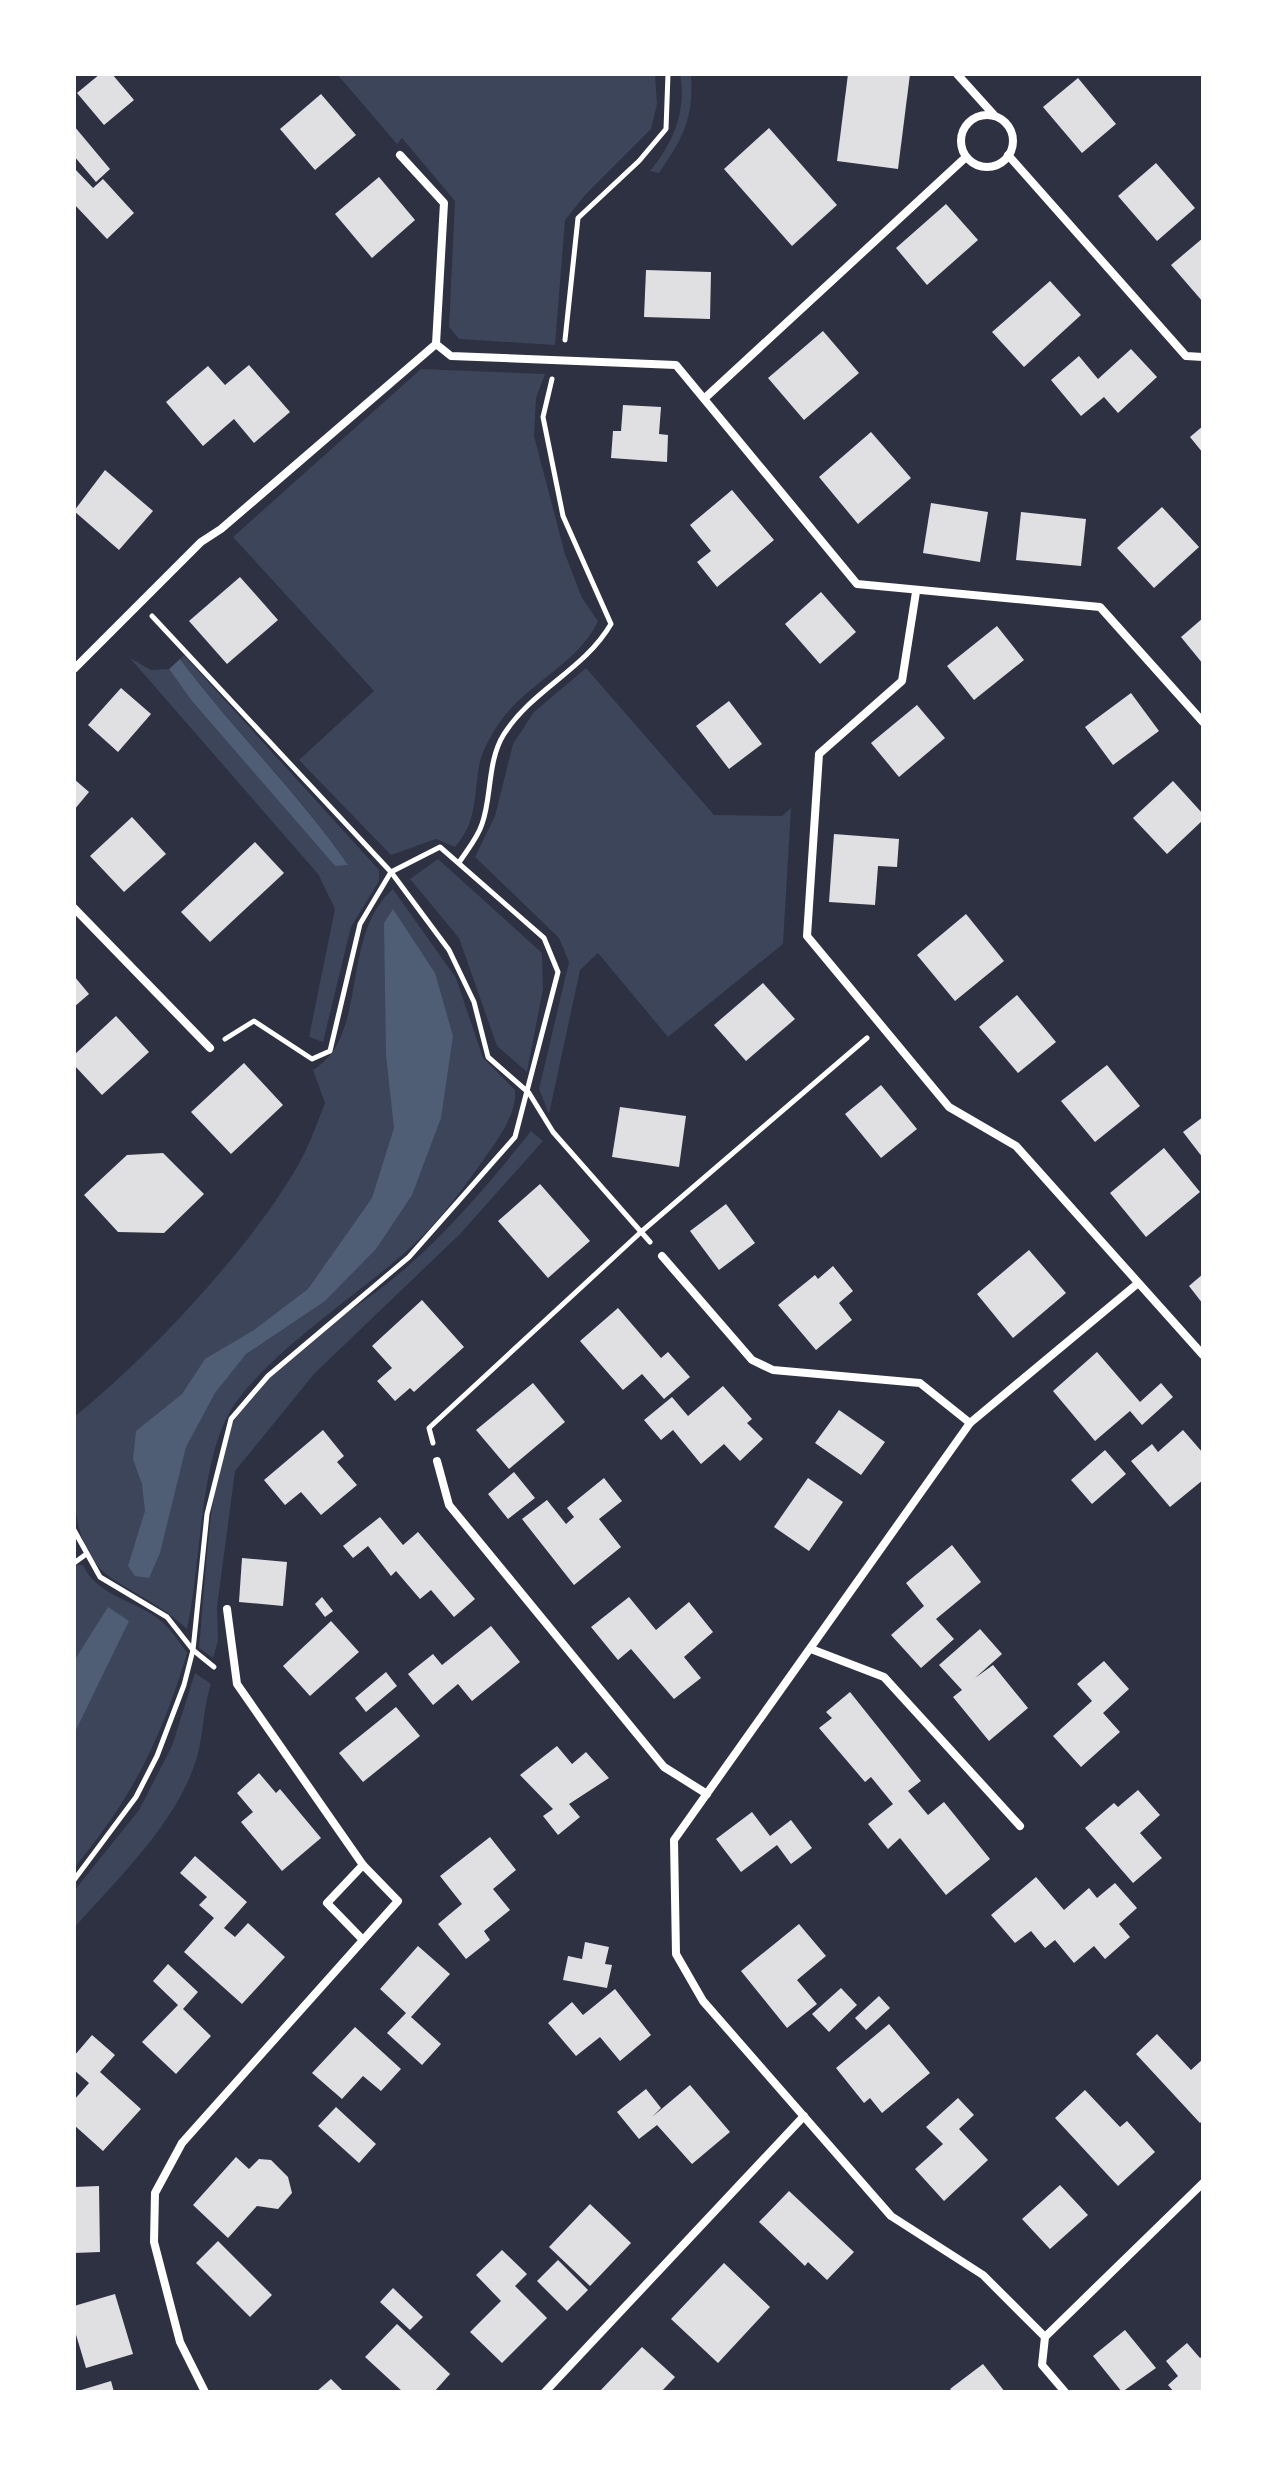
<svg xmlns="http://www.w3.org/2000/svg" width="1277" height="2466" viewBox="0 0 1277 2466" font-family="Overpass,sans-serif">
<rect width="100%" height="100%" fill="#2d3142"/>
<g fill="#3c4559">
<polygon points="337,74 655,74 657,104 651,129 586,194 565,220 555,345 459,339 449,327 455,201 402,138 397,144"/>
<path d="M680,74H691C694,118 683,138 659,173L650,171C673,144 687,110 680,74Z"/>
<path d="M421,369L545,374L536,398L534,436L565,554L582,598L598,621C579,663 527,683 500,722C492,733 481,753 479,766C474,797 477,822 455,847L436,839L391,855L299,760L374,691L233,537Z"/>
<path d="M184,655L379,870V881L351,927L323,1042L309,1037L335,909L318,874L130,658L151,670L169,669L191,700L335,866L347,864C298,791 233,730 180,659Z"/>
<polygon points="586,668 714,815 782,816 791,808 783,944 668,1037 598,953 580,970 549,1114 539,1089 569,962 559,938 475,857 495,816 513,744 534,712"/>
<polygon points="438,859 542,953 543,989 527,1072 497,1046 459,938 410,879"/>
<path d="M393,889L456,978L483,1058L515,1090C517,1113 500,1136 487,1155C464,1187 440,1221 410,1248C358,1295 273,1349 234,1405C199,1457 201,1567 187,1629C162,1606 139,1596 111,1578C64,1546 74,1466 74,1417C149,1357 260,1239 304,1154C312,1138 318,1120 325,1103L313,1070C370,1036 339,936 393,889Z"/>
<path d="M531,1131L543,1141L460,1234L314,1374L235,1471L217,1607L218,1641L213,1658L199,1648C205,1592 209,1465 235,1419C273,1352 352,1316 408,1266C454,1225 493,1179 531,1131Z"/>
<path d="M77,1565H83C95,1593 130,1600 153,1615C168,1624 177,1639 187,1653C161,1740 132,1798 74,1868V1568Z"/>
<path d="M195,1673L211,1684C203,1708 204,1733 197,1757C178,1822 118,1878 74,1928V1891L139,1810L172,1746Z"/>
</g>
<g fill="#4f5d75">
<path d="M180,659C233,730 298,792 348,865L335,866L191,700L169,669Z"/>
<polygon points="393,909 435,973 453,1036 441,1118 412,1195 376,1249 325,1301 246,1354 215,1393 186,1447 160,1553 149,1578 135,1576 128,1566 145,1511 142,1484 133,1459 136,1431 182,1394 205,1359 254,1330 308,1289 372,1198 394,1128 386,1055 384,923"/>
<polygon points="108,1607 129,1621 74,1734 74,1661"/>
</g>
<g fill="#e0e0e3">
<polygon points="100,74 112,74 134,100 104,125 77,93"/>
<polygon points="848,74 910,74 898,169 837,161"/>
<polygon points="1078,78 1116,124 1082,153 1043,107"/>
<polygon points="321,94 356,135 315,170 280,129"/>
<polygon points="74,126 110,169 96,182 74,156"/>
<polygon points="769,128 837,205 792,246 724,169"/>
<polygon points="1156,163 1195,208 1157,241 1118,196"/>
<polygon points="74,168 93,188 103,179 134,213 107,239 74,204"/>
<polygon points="379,177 415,220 372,258 335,214"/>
<polygon points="946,204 978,240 927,285 896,248"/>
<polygon points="1203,238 1203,302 1171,265"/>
<polygon points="646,270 711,272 710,319 644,317"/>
<polygon points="1050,281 1081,315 1024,367 992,332"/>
<polygon points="823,331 859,373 804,420 768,378"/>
<polygon points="1131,349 1157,377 1118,413 1104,397 1081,416 1051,380 1079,356 1098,379"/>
<polygon points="249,365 290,412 254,443 234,419 203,446 166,402 208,366 225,385"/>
<polygon points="623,405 661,407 659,434 668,435 667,462 611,458 613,431 621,431"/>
<polygon points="1203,426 1203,453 1190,437"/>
<polygon points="871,432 911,478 858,524 819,477"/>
<polygon points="105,470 153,511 119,550 74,511"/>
<polygon points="732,490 774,540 717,587 697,562 711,551 690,525"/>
<polygon points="931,503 988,512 980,562 923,553"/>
<polygon points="1162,507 1199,547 1154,588 1117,548"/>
<polygon points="1021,512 1086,519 1081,566 1016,560"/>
<polygon points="240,577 278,620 227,664 189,621"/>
<polygon points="821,592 856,632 820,664 785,624"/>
<polygon points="1203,618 1203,664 1181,637"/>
<polygon points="997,626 1024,660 974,700 947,666"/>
<polygon points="121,688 151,714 118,752 88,725"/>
<polygon points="1131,693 1159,731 1113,765 1085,727"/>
<polygon points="729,701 762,744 729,769 696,726"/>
<polygon points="917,705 945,738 899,777 871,743"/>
<polygon points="74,779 89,792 74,810"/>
<polygon points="1173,781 1203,814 1203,820 1167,854 1133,818"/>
<polygon points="132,817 166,854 124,892 90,856"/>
<polygon points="834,834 899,839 897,867 878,866 875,905 829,902"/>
<polygon points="255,842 284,873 210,942 181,912"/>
<polygon points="966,914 1004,961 955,1001 917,955"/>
<polygon points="74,976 89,994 74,1007"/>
<polygon points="763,983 795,1019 746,1061 714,1025"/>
<polygon points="1017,995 1056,1042 1018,1073 979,1027"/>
<polygon points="116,1016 149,1052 102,1095 74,1065 74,1055"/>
<polygon points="244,1063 283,1105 231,1154 191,1112"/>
<polygon points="1107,1065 1140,1106 1095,1142 1061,1101"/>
<polygon points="881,1085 917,1129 881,1158 845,1114"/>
<polygon points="620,1107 686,1116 679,1167 612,1157"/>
<polygon points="1203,1117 1203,1158 1183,1132"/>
<polygon points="1164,1148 1200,1192 1146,1237 1110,1193"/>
<polygon points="163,1153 204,1194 164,1233 118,1232 84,1195 127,1155"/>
<polygon points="540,1184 590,1241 548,1278 498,1221"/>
<polygon points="726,1204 755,1243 719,1270 690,1231"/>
<polygon points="1029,1250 1066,1293 1013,1338 977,1294"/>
<polygon points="833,1266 853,1291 839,1303 852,1320 816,1350 778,1305 815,1275 818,1279"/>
<polygon points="1203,1274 1203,1304 1189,1286"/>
<polygon points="422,1300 464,1347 414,1392 410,1388 395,1401 377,1381 392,1368 372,1346"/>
<polygon points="618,1308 661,1358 668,1352 690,1377 664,1399 642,1374 623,1390 580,1341"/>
<polygon points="1097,1352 1140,1402 1161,1383 1173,1397 1142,1425 1130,1411 1095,1441 1053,1391"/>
<polygon points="533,1383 565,1422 509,1469 476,1430"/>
<polygon points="723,1386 752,1419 747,1423 763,1439 740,1461 724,1444 701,1464 673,1430 661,1440 644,1420 672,1397 688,1416"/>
<polygon points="839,1410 885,1442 861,1475 815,1443"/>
<polygon points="323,1430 344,1456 337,1462 357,1485 321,1515 301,1492 285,1505 264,1480"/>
<polygon points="1183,1430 1203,1453 1203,1480 1170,1507 1131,1461 1152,1444 1158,1452"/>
<polygon points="1105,1450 1126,1474 1092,1504 1071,1480"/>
<polygon points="514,1472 535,1498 508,1519 488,1494"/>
<polygon points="604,1478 622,1501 599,1519 621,1547 574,1585 522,1519 547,1500 566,1524 574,1517 567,1508"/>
<polygon points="808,1478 843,1502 809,1551 774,1527"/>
<polygon points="380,1517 403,1545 418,1532 475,1599 454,1617 431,1590 420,1599 396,1571 391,1576 368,1546 353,1558 343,1546"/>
<polygon points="952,1545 981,1582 936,1619 954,1639 921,1668 891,1635 924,1606 906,1583"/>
<polygon points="242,1558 287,1562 283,1606 239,1602"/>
<polygon points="322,1597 333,1611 325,1617 315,1604"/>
<polygon points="629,1597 656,1630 689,1602 713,1632 684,1657 701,1678 674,1699 631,1649 618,1660 591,1627"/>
<polygon points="331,1621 359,1652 310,1696 283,1666"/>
<polygon points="491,1626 520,1662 472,1701 458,1684 433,1705 408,1674 433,1654 442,1665"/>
<polygon points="980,1629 1002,1654 975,1678 993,1665 1028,1708 989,1741 953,1697 962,1690 939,1665"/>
<polygon points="1104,1661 1129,1689 1103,1713 1120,1732 1081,1767 1053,1736 1092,1701 1077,1684"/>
<polygon points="386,1672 397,1686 366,1712 355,1698"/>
<polygon points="850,1692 921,1781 908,1791 928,1815 944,1802 990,1859 946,1895 900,1838 888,1849 868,1824 893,1804 871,1777 865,1782 819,1728 832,1718 826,1712"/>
<polygon points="396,1707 420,1736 363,1782 339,1753"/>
<polygon points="557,1746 572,1764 586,1752 609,1778 569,1804 580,1817 558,1835 543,1816 553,1809 520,1775"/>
<polygon points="259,1773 276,1793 280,1789 321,1838 282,1871 241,1822 253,1812 237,1793"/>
<polygon points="1138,1790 1160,1815 1140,1833 1162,1858 1133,1883 1085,1828 1114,1803 1118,1807"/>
<polygon points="752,1812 770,1836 791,1820 812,1848 791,1864 777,1845 741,1872 716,1839"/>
<polygon points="490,1837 516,1870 493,1889 510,1910 484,1931 490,1940 466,1959 438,1924 462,1904 440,1876"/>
<polygon points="195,1856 247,1902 224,1928 235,1937 248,1923 285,1957 242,2004 184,1952 214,1918 199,1905 207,1897 180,1873"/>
<polygon points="1036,1877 1064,1910 1089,1888 1097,1898 1115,1883 1137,1908 1119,1924 1130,1937 1105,1959 1094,1946 1074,1963 1055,1940 1045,1948 1031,1931 1015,1943 991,1915"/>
<polygon points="799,1924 826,1956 797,1980 817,2004 787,2028 741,1971"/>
<polygon points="585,1942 609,1947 605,1964 612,1965 607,1988 563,1980 568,1956 582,1959"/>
<polygon points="418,1946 450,1974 411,2017 441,2044 422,2065 387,2033 406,2013 380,1989"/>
<polygon points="168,1964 198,1992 183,2009 211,2036 176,2074 142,2042 178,2005 153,1981"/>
<polygon points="841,1988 857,2005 829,2032 812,2014"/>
<polygon points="615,1989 651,2035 620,2061 600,2037 576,2056 548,2023 572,2002 583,2015"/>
<polygon points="879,1996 890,2008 866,2030 855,2018"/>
<polygon points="889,2024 930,2073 882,2113 870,2098 864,2103 836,2068"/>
<polygon points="355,2027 401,2069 381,2091 363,2076 342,2099 312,2073"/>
<polygon points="1157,2034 1191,2070 1203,2059 1203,2120 1200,2123 1136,2054"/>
<polygon points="92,2035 115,2055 100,2072 141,2109 103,2151 74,2125 74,2100 89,2083 74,2070 74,2056"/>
<polygon points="690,2085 730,2132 692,2164 657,2125 639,2139 617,2112 646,2089 661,2108 652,2117"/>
<polygon points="1085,2090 1120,2127 1127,2121 1155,2152 1118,2186 1055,2118"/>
<polygon points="958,2098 974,2115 959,2129 988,2160 944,2201 915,2169 943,2144 926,2127"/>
<polygon points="336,2107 376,2144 359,2163 318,2126"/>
<polygon points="236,2157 249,2169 259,2159 271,2160 288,2177 292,2193 278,2209 257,2206 228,2238 193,2205"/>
<polygon points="1060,2185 1088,2215 1050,2249 1022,2219"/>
<polygon points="99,2186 100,2252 74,2253 74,2187"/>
<polygon points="789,2191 854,2252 827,2280 808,2262 805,2266 759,2222"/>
<polygon points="590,2204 631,2243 590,2286 549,2247"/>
<polygon points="218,2241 272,2295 250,2317 196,2263"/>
<polygon points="502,2250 527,2274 515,2286 547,2318 502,2363 470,2332 501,2301 476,2275"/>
<polygon points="558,2260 588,2290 567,2311 537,2281"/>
<polygon points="724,2263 770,2307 718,2363 671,2319"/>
<polygon points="393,2288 423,2317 410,2330 380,2302"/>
<polygon points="115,2294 133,2354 86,2368 74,2328 74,2306"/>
<polygon points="397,2324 450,2374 434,2392 403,2392 365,2357"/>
<polygon points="1125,2330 1156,2368 1122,2392 1093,2356"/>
<polygon points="1187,2343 1200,2358 1203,2356 1203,2392 1174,2392 1168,2385 1178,2376 1166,2361"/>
<polygon points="642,2347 675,2377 661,2392 599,2392"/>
<polygon points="983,2364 1005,2392 953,2392 950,2389"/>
<polygon points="331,2379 344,2392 316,2392"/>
<polygon points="111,2381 114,2392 78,2392 78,2391"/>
</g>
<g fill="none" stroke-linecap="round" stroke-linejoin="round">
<g stroke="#fff" stroke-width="5">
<polyline points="565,340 578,218 639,161 666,129 668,74"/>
<polyline points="152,616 391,872 449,950 474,1002 488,1057 529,1093 553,1132 650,1242"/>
<path d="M460,861C468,849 478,837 482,824C492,797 487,761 504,734C533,689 584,670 611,624L563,516L543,417L552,379"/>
<polyline points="433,1443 429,1428 641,1232 867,1038"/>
<polyline points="74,1530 100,1577 167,1617 193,1650 214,1667"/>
<polyline points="74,1563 85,1555"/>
<polyline points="74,1880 136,1797 157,1756 184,1685 193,1650 207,1514 231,1419 268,1376 409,1257 515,1137 558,972 544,938 440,847 391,872 360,924 330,1051 312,1059 254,1021 225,1039"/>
</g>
<g stroke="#fff" stroke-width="8">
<polyline points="957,74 994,115"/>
<circle cx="987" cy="141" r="26"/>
<polyline points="400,155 444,203 436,344 451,356 676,365 857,584 1100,607 1203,722"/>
<polyline points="1008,155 1186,356 1203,357"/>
<polyline points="705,398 966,157"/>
<polyline points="916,592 902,681 819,754 807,936 949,1107 1016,1146 1203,1355"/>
<polyline points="74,669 201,542 221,529 436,344"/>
<polyline points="74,908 210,1048"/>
<polyline points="662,1256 752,1360 773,1370 920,1383 970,1423"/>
<polyline points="437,1461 449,1505 664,1767 707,1794"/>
<polyline points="227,1609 237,1684 363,1865"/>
<polyline points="811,1649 884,1677 1020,1826"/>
<polyline points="1045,2337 983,2275 891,2216 703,2001 676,1954 674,1840 970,1423 1137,1284"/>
<polyline points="205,2392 180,2342 154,2242 155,2193 182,2143 398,1901 363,1865 327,1903 363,1940"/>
<polyline points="545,2392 804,2116"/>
<polyline points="1065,2392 1042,2365 1045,2337 1203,2183"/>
</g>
</g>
<rect width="1277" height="2466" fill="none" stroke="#ffffff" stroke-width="152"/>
</svg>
